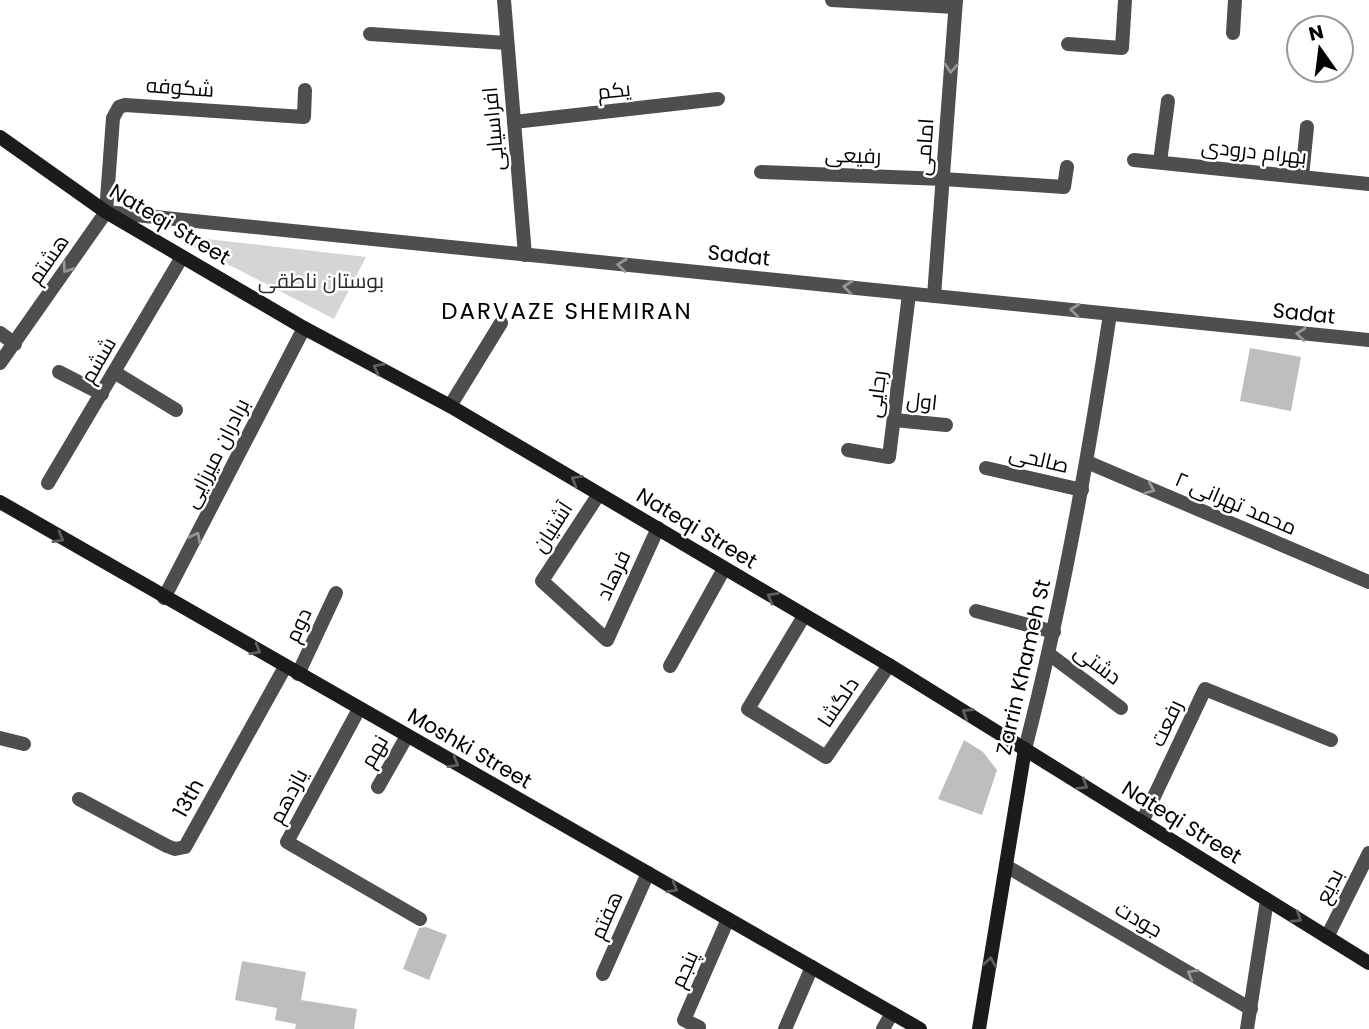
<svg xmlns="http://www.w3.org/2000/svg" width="1369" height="1029" viewBox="0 0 1369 1029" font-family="Poppins,Cairo,sans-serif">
<rect width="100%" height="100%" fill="#fff"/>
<polygon fill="#d5d5d5" points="171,235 366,257 334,319"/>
<g fill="#bebebe">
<polygon points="1250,348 1301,357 1291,411 1240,401"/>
<polygon points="964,740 983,752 997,770 982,815 938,799"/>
<polygon points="426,927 447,935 429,980 403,969 419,928"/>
<polygon points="242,961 306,972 301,1000 357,1009 354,1029 295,1029 296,1024 275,1020 277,1008 235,1000"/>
</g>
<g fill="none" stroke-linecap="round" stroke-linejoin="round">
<g stroke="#4e4e4e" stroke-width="14">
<polyline points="504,0 525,255"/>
<polyline points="832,0 955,7"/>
<polyline points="1233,33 1235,0"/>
<polyline points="370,34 507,43"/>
<polyline points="1068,44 1122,48 1125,0"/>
<polyline points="514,122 718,99"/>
<polyline points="1134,160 1369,184"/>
<polyline points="1160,162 1168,101"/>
<polyline points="761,172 943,179 1064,187 1067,167"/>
<polyline points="1302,176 1307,127"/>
<polyline points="934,296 956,0"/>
<polyline points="0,333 15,344"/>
<polyline points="0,363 106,212 113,118 119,107 125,105 304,117 305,90"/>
<polyline points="59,372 102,394"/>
<polyline points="114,372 176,410"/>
<polyline points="450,406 501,323"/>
<polyline points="894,420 946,425"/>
<polyline points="848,450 889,457 909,294"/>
<polyline points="1087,462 1369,582"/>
<polyline points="986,468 1082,490"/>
<polyline points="48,483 182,257"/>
<polyline points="599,494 542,581 607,640 658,528"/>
<polyline points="164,598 304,328"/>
<polyline points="976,611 1054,632"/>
<polyline points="804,616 748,709 826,757 889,665"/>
<polyline points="1049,654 1121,708"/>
<polyline points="670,666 724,569"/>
<polyline points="298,674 336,593"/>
<polyline points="359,709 287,842 420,919"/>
<polyline points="0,738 24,744"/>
<polyline points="378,787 407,736"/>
<polyline points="79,799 167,846 175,849 185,847 285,667"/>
<polyline points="1142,822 1205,689 1331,740"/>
<polyline points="1006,866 1251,1009"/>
<polyline points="1327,937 1369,853"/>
<polyline points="603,974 648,873"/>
<polyline points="699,1027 684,1020 728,919"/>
<polyline points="785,1029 812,967"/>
<polyline points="883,1029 892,1013"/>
<polyline points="1247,1029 1267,900"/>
</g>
<g stroke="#4e4e4e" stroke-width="14">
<polyline points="106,212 1369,340"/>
<path d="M1025,749C1062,606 1088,461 1110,314"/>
</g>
<g stroke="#1b1b1b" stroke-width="14">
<polyline points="0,137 106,212 304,328 450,406 889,665 1369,963"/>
<polyline points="0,502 920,1029"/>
<polyline points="979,1029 1025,749"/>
</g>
</g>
<defs><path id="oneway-chevron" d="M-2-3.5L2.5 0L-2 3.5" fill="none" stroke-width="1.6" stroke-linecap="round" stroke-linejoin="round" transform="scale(1.75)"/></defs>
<g stroke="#959595">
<use href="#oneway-chevron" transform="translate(951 68) rotate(94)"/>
<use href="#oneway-chevron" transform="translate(622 265) rotate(-174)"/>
<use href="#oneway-chevron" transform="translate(67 268) rotate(125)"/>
<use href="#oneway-chevron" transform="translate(848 287) rotate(-174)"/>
<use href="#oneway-chevron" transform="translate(1075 310) rotate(-174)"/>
<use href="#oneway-chevron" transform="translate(1301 334) rotate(-174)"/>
<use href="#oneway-chevron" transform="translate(1150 489) rotate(23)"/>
<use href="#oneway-chevron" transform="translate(196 537) rotate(-63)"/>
<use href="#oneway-chevron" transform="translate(1192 974) rotate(-150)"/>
</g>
<g stroke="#5f5f5f">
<use href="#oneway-chevron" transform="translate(378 368) rotate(-152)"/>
<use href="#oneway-chevron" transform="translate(576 480) rotate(-150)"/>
<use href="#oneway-chevron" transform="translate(59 538) rotate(30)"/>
<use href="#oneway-chevron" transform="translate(772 597) rotate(-150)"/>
<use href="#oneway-chevron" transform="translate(256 650) rotate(30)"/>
<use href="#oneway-chevron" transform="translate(967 713) rotate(-148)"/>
<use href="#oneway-chevron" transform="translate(454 763) rotate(30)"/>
<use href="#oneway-chevron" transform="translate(1083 785) rotate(32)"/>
<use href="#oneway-chevron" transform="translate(673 888) rotate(30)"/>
<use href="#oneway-chevron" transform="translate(1297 918) rotate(32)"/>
<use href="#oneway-chevron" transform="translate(990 962) rotate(-81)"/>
</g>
<g text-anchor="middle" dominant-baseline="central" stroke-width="5" stroke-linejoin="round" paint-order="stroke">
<g font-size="21" fill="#000" stroke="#fff">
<text transform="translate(180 87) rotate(4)">شکوفه</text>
<text transform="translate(614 90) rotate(-6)">یکم</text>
<text transform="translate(493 129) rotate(-95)">افراسیابی</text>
<text transform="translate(924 147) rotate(-86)">امامی</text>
<text transform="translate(1254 151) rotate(6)">بهرام درودی</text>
<text transform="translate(853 155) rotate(2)">رفیعی</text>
<text transform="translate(170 224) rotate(31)">Nateqi Street</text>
<text transform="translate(739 255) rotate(6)">Sadat</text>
<text transform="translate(48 259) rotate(-55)">هشتم</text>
<text transform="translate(1304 313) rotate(6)">Sadat</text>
<text transform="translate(98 360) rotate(-60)">ششم</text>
<text transform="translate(876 394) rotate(-83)">رجایی</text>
<text transform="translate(922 401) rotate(6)">اول</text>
<text transform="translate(216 453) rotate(-63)">برادران میرزایی</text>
<text transform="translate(1039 459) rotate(13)">صالحی</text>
<text transform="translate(1236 503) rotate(23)">محمد تهرانی ۲</text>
<text transform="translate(552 527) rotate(-57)">آشتیان</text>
<text transform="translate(697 528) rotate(31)">Nateqi Street</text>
<text transform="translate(613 575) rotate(-65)">فرهاد</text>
<text transform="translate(298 625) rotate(-65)">دوم</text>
<text transform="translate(1098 664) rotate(37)">دشتی</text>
<text transform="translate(1023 667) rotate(-77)">Zarrin Khameh St</text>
<text transform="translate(838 702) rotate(-56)">دلگشا</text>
<text transform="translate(1166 723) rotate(-65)">رفعت</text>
<text transform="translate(470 748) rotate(30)">Moshki Street</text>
<text transform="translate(374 751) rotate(-60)">نهم</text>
<text transform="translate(288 796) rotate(-62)">یازدهم</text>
<text transform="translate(188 798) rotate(-61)">13th</text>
<text transform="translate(1182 822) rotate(32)">Nateqi Street</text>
<text transform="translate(1329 886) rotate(-63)">بدیع</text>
<text transform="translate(606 915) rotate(-66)">هفتم</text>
<text transform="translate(1139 919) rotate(30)">جودت</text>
<text transform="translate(684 969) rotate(-66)">پنجم</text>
</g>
<g font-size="21" fill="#2c2c2c" stroke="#fff">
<text x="321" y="280">بوستان ناطقی</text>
</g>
<g font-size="23" letter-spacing="2" fill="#000" stroke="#fff">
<text x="567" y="311">DARVAZE SHEMIRAN</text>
</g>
</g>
<g transform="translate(1320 49) rotate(346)"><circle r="33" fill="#ffffff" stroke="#999999" stroke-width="2"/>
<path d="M0-5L12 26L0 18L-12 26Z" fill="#000000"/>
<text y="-10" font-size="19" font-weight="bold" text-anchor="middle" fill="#000000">N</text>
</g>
</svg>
